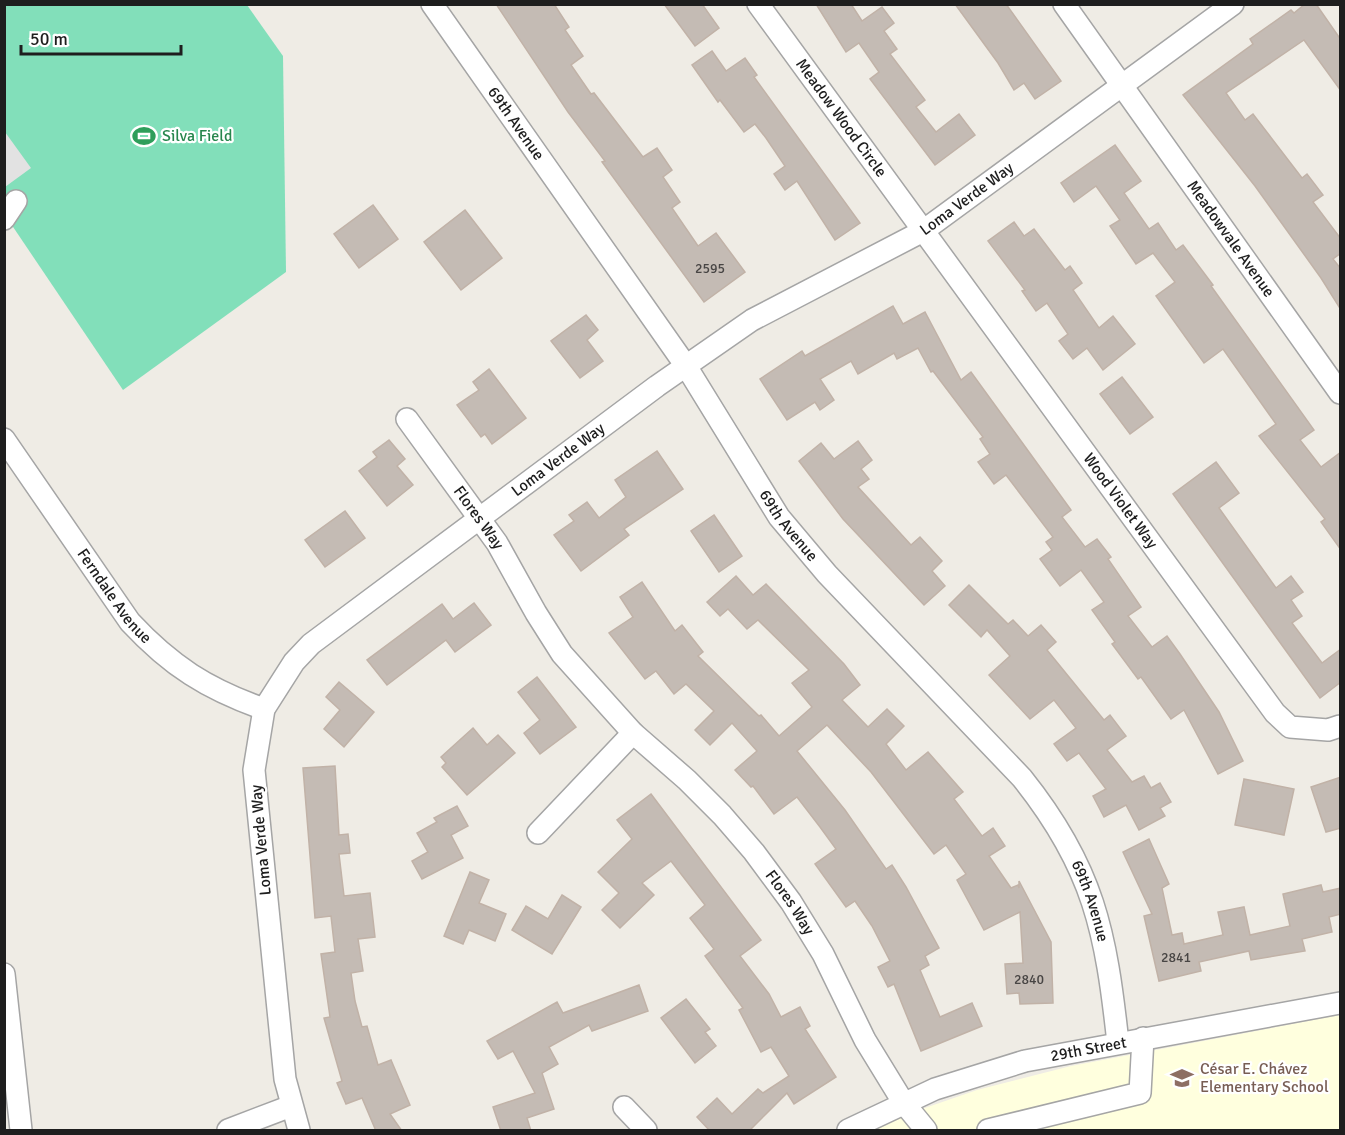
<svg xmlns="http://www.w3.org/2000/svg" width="1345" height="1135" viewBox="0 0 1345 1135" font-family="Signika,sans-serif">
<rect width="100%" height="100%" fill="#efece5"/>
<polygon fill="#ffffde" points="1340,1015 1340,1130 873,1130 922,1109 977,1090 1071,1066"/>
<polygon fill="#82dfba" points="4,5 247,5 283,56 286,272 123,390 5,215"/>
<polygon fill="#e2e2e2" points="5,132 31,168 5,187 4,187"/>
<g fill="#c4bbb4" stroke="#c1b2a7" stroke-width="1.5">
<polygon points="496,4 554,4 569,27 565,30 583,56 571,65 591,94 594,93 643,157 657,148 672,170 663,177 680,202 672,208 698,246 716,233 745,272 704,302 602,162 605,161 568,112"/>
<polygon points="664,4 702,4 719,28 695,46"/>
<polygon points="816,4 851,4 862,21 882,7 894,23 884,31 897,49 890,54 925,100 916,107 936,132 959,114 975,135 935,165 870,79 879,72 859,43 846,52"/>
<polygon points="955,4 1006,4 1061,81 1035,99 1024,83 1014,90 998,63"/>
<polygon points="1305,4 1316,4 1341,40 1341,91 1304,40 1226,93 1245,120 1253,114 1302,178 1307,174 1323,195 1313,202 1341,239 1341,253 1333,259 1341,269 1341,310 1321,278 1255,186 1183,95 1253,44 1250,39 1291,10 1294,13"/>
<polygon points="712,51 726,71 745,58 757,75 754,77 860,223 835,240 797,181 785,190 774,174 785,166 766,138 755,124 744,132 720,100 718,102 692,65"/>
<polygon points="1115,145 1141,181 1124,193 1149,229 1158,223 1176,250 1183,245 1213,285 1211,286 1314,430 1300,440 1321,467 1341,452 1341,550 1321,522 1325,519 1259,436 1276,424 1223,349 1204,363 1156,296 1175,282 1153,253 1136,264 1110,226 1120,220 1096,186 1074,202 1061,183"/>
<polygon points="373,205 398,239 359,268 334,234"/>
<polygon points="465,210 502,258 461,290 424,242"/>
<polygon points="1014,222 1024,236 1034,229 1065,270 1070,266 1082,283 1073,290 1099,328 1113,316 1135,344 1103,370 1087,348 1073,359 1059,341 1068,334 1047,303 1036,311 1022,291 1025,290 988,241"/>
<polygon points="893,306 903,324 925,312 961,380 971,372 1071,510 1062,517 1085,547 1097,539 1111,557 1108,559 1141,607 1128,616 1152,647 1167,636 1180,654 1219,712 1243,761 1218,774 1184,710 1171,719 1141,677 1138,679 1112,644 1115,642 1092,610 1104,602 1081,570 1060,586 1040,559 1052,550 1046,542 1053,537 1006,475 994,484 978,462 990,454 980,439 983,437 933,371 931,372 918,348 897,359 894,353 858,374 851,361 820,379 834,400 820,410 815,402 787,420 760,379 802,351 805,356"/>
<polygon points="586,315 598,330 587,340 603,361 580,378 551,341"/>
<polygon points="489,369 526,418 492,444 485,434 481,437 457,405 479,390 473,382"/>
<polygon points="1122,377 1153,417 1130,434 1100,394"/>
<polygon points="389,440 405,459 397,466 413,485 387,506 359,471 377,457 373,452"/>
<polygon points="858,441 872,460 861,469 869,479 858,487 911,545 920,537 942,561 932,571 945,586 924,605 843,519 799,461 821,443 834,459"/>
<polygon points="657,451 683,489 624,529 629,535 581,571 554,535 574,521 569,515 587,502 599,518 626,497 615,480"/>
<polygon points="1216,462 1239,493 1219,508 1276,588 1291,576 1303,592 1291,600 1302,616 1292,623 1322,663 1341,649 1341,682 1320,698 1173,494"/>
<polygon points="345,511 365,538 325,567 305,540"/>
<polygon points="714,515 742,556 719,572 691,531"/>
<polygon points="736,576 753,595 766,584 844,664 860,685 842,700 868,727 887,709 904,726 886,744 906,770 928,752 963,792 954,799 982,836 993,828 1005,846 989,856 1011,888 1018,885 1019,888 1019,881 1051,942 1053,1003 1020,1004 1019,993 1007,994 1005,964 1023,963 1020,912 984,930 957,880 966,874 946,845 934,854 871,772 827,725 797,751 845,810 886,869 892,865 906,887 939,948 925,956 929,965 920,970 940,1017 972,1003 982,1026 921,1051 894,984 888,987 878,967 890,961 872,926 855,901 846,907 815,864 836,849 820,827 797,797 774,814 753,786 751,787 735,770 757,751 732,723 710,745 695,730 714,711 686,684 674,694 656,671 645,679 609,633 633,617 620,597 642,582 675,631 682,625 703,652 698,656 759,716 761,715 779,736 812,707 792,683 809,670 758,620 747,629 728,609 720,616 707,602"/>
<polygon points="969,585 1008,624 1013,620 1028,636 1041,625 1056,642 1047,650 1104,720 1110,715 1126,736 1107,750 1132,782 1144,776 1151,788 1160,783 1171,802 1160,808 1165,816 1139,830 1126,805 1104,817 1093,796 1106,789 1079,753 1067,761 1054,744 1076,728 1054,700 1030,719 989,675 1010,656 987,630 981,637 949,605"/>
<polygon points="474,603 491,625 455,652 446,640 387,685 367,660 442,604 453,619"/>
<polygon points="537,677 576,727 540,754 524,733 540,720 518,692"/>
<polygon points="339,682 374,712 344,747 324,729 340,710 326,697"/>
<polygon points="473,728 487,745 498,735 515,753 467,795 442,767 446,763 441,757"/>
<polygon points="335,766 339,835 348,834 350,853 339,854 344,896 370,893 375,937 358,939 363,971 351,973 355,1001 362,1027 367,1026 378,1065 391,1060 410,1105 390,1114 402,1131 376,1131 362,1098 346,1104 337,1083 342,1081 324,1018 330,1017 321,954 335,952 331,916 315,918 303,768"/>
<polygon points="1341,777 1341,828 1326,832 1311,787"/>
<polygon points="1244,779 1294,789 1284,835 1235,825"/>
<polygon points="651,794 761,940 740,956 769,994 781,1017 800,1007 810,1026 805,1029 836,1077 794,1104 787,1093 749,1131 710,1131 697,1117 717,1098 732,1114 758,1089 763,1093 789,1076 771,1047 761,1052 739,1010 743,1008 705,956 714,949 690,918 705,905 671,861 642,883 654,895 620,928 602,910 619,893 598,872 632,839 617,820"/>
<polygon points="457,806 468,826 451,835 463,858 422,879 412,861 428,852 417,833 437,822 434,818"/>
<polygon points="1149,839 1169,884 1162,888 1172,935 1182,933 1184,944 1223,935 1218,912 1244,907 1250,935 1290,926 1283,894 1321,885 1323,892 1341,888 1341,914 1329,917 1332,932 1302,939 1305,951 1251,960 1249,951 1199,962 1201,971 1159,981 1144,916 1152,914 1123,852"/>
<polygon points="470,872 489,880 479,903 506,914 495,941 469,930 463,944 444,936"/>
<polygon points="562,895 581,907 552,954 512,930 526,906 548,919"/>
<polygon points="639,985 648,1011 592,1031 589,1025 549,1047 558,1064 542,1073 554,1109 527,1118 531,1131 501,1131 493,1107 535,1093 513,1051 498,1059 487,1041 557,1002 563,1013"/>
<polygon points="686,999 710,1029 705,1032 716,1046 695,1063 661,1018"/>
</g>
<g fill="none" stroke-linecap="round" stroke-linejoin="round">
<g stroke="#a5a5a5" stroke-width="24">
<g id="minor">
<path id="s1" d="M432,4L686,366L779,517L827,574L1022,778C1094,868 1106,932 1118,1043"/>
<path id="s2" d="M758,4L1275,713L1290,727L1328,730L1340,726"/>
<path id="s3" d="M1064,4L1340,393"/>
<polyline points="4,219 16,201"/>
<path id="s4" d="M407,419L497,543L536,613L562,654L633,733L687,780L722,815L754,852L791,902L823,954L865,1040L903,1102L926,1130"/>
<path id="s5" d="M4,439L130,622C171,666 207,689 264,709"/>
<polyline points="538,833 633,733"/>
<polyline points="4,974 21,1130"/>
<polyline points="624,1107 646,1130"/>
<polyline points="228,1130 291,1106"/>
<path id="s6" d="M299,1130L285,1079L254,770L264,709L294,662L311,644L657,386L752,320L923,231L1233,4"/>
<path id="s7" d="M848,1130L935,1089L1025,1061L1340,1003"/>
<polyline points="988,1130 1140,1093 1143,1038"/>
</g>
</g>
<use href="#minor" stroke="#fff" stroke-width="21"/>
</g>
<defs>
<g id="stadium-bare" transform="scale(1.8)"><path d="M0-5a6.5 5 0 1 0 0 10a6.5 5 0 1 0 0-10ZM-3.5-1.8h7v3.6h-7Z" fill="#2e9e5b" stroke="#fff" stroke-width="2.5" paint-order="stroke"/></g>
<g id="school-bare" transform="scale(1.8)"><path d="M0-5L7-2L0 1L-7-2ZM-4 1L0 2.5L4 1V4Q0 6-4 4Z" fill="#8d6e63" stroke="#fff" stroke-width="2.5" paint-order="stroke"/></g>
</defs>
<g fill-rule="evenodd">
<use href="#stadium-bare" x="144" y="136"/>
<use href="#school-bare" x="1182" y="1078"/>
</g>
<g text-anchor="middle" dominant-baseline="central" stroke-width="4.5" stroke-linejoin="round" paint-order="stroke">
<g font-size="14" fill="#484544">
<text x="710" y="268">2595</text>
<text x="1176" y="957">2841</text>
<text x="1029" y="979">2840</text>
</g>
<g font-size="16" fill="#1e1e1e" stroke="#fff">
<text stroke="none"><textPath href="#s2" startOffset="141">Meadow Wood Circle</textPath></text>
<text stroke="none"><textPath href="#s1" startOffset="146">69th Avenue</textPath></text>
<text stroke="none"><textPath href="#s6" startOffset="1300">Loma Verde Way</textPath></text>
<text stroke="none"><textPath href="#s3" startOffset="288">Meadowvale Avenue</textPath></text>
<text stroke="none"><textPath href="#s6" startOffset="814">Loma Verde Way</textPath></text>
<text stroke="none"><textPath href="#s2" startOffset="615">Wood Violet Way</textPath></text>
<text stroke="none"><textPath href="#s4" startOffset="122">Flores Way</textPath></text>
<text stroke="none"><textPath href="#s1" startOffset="632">69th Avenue</textPath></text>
<text stroke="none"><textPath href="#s5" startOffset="192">Ferndale Avenue</textPath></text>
<text transform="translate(261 840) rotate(-95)">Loma Verde Way</text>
<text stroke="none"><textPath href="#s1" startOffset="1118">69th Avenue</textPath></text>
<text stroke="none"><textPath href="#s4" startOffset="620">Flores Way</textPath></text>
<text stroke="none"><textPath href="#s7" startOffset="255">29th Street</textPath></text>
</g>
<g font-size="16" fill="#27864d" stroke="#fff" text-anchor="start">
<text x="162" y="136">Silva Field</text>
</g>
<g font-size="16" fill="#785e54" stroke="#fff" text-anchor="start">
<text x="1200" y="1069">César E. Chávez<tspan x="1200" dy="18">Elementary School</tspan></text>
</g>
</g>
<rect width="1345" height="1135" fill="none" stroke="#1e1e1e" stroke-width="12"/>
<path d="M21 45v9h160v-9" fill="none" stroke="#1e1e1e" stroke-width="3"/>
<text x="30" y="45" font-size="18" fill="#1e1e1e" stroke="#ffffff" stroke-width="4.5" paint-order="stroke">50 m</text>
</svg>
